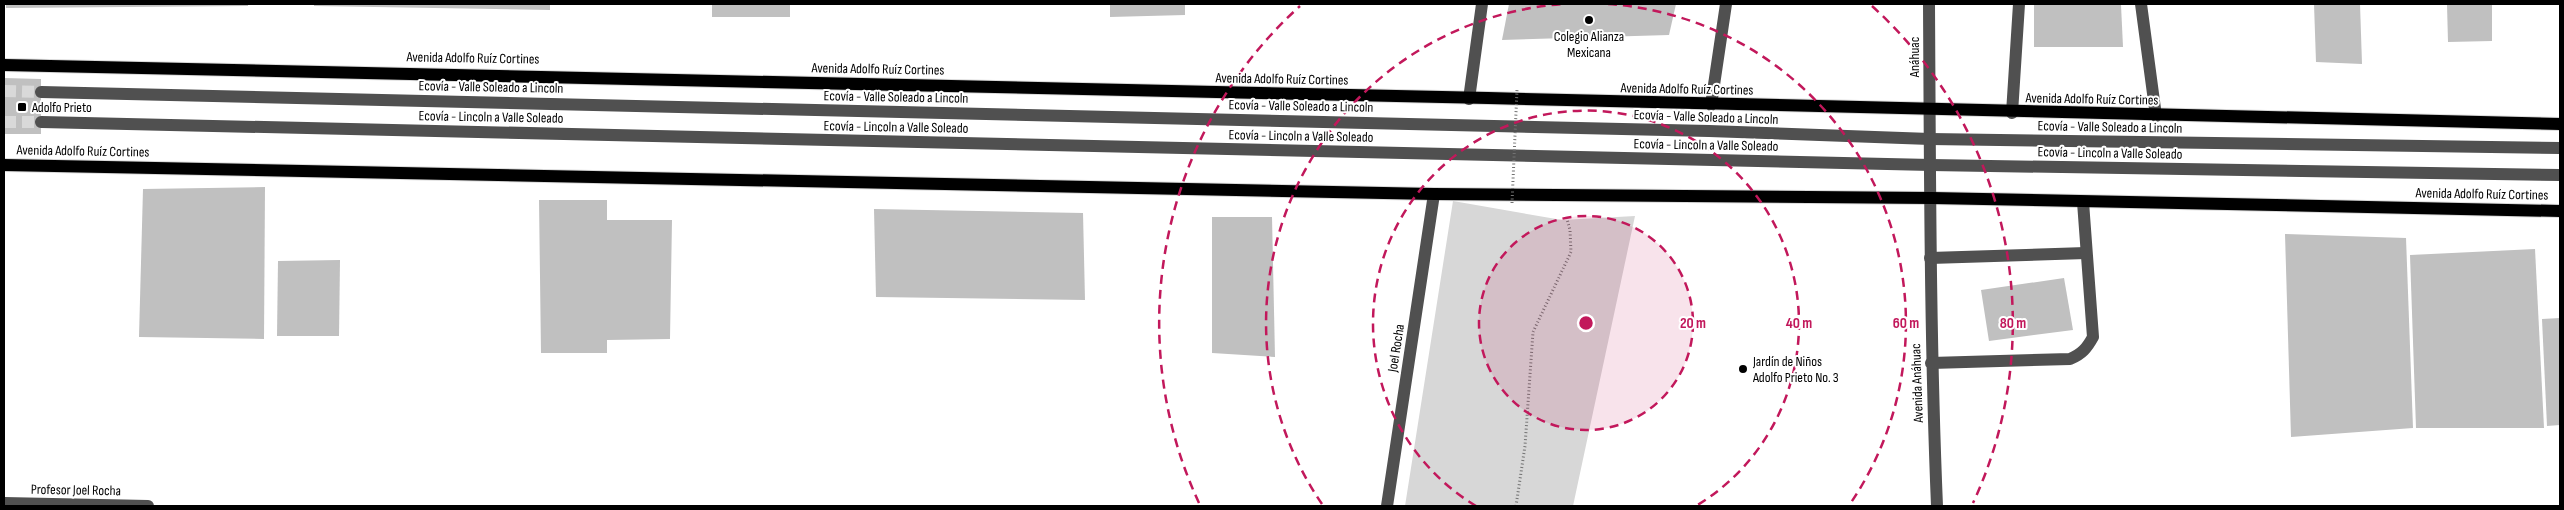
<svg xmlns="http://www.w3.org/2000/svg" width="2564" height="510" viewBox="0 0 2564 510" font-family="'Sofia Sans Condensed',sans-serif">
<rect width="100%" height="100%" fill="#fff"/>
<polygon fill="#d7d7d7" points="1453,201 1562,220 1635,216 1573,506 1405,506"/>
<g fill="#c0c0c0">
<polygon points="6,4 248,4 248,6 6,8"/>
<polygon points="314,4 550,4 550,10 314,6"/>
<rect x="712" y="4" width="78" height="13"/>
<polygon points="1110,4 1185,4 1185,15 1110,17"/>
<polygon points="1509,4 1676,4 1669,35 1502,40"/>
<polygon points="2034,4 2121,5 2123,47 2034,47"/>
<polygon points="2314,4 2360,4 2362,64 2316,62"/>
<polygon points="2447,4 2492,4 2492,41 2448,42"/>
<polygon points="4,78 41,79 41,134 4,134"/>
<polygon points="265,187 264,339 139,337 143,189"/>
<polygon points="539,200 607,200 607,220 672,220 670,339 607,340 607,353 541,353"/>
<polygon points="874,209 1083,213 1085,300 876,297"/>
<polygon points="1212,217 1272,217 1275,357 1212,353"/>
<polygon points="2285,234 2406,238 2413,428 2291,437"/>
<polygon points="2535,249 2544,428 2416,428 2410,255"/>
<polygon points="340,260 339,336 277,336 278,261"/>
<polygon points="2064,278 2073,330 1989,341 1981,290"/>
<polygon points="2560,318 2560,425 2547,426 2542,319"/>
</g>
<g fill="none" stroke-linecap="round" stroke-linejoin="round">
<g stroke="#d9d9d9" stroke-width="12" stroke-dasharray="12 6" stroke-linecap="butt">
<polyline points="4,91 41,92"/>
<polyline points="4,122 41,122"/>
</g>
<g stroke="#dbdbdb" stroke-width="14">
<g id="major">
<path d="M4,65C856,77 1708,107 2560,124"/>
<polyline points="4,165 1434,194 1932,198 2560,211"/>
</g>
</g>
<polyline stroke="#727272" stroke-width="3" stroke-dasharray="1 2.5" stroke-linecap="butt" points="1516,506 1525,446 1533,332 1571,252 1570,230 1567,219"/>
<g stroke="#505050" stroke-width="12">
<path d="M1929,4C1930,171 1930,339 1937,506"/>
<polyline points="2141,4 2156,116"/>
<polyline points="41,92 1709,131 1930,139 2560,148"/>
<polyline points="1469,99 1482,4"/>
<polyline points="1711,105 1726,4"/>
<polyline points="2012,113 2019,4"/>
<polyline points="41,122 1931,165 2560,175"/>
<polyline points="1930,258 2086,253"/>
<path d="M1931,363L2070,359C2082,354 2087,348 2093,337L2083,202"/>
<polyline points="4,503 148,506"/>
<polyline points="1387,506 1434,194"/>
</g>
<use href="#major" stroke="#000" stroke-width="12"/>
<polyline stroke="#727272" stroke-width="3" stroke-dasharray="1 2.5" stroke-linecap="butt" points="1512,203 1517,90"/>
</g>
<circle cx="1586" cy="323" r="107" fill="#c2185b" fill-opacity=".12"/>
<g fill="none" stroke="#c2185b" stroke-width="2.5" stroke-dasharray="9 6">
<circle cx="1586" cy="323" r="107"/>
<path d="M1476 506A213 213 0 1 1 1696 506"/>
<path d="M1322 504A320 320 0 0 1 1564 4M1608 4A320 320 0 0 1 1850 504"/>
<path d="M1199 503A427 427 0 0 1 1300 6M1872 6A427 427 0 0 1 1973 503"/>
</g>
<g fill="#000" stroke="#fff" stroke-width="2">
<circle cx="1589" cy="20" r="5"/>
<rect x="17" y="102" width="10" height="10" rx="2.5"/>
<circle cx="1743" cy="369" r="5"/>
</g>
<g text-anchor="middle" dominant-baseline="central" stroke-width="4" stroke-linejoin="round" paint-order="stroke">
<g font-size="14" fill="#000" stroke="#fff" text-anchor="start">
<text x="1589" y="36" text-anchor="middle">Colegio Alianza<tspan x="1589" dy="16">Mexicana</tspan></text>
<text x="32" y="107">Adolfo Prieto</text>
<text x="1753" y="361">Jardín de Niños<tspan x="1753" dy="16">Adolfo Prieto No. 3</tspan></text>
</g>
<g font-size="14" fill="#000" stroke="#fff">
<text transform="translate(1914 57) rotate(-90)">Anáhuac</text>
<text transform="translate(473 58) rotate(1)">Avenida Adolfo Ruíz Cortines</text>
<text transform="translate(878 69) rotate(1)">Avenida Adolfo Ruíz Cortines</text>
<text transform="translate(1282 79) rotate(1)">Avenida Adolfo Ruíz Cortines</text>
<text transform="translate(491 87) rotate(1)">Ecovía - Valle Soleado a Lincoln</text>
<text transform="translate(1687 89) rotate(1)">Avenida Adolfo Ruíz Cortines</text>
<text transform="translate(896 97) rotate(1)">Ecovía - Valle Soleado a Lincoln</text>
<text transform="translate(2092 99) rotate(1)">Avenida Adolfo Ruíz Cortines</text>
<text transform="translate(1301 106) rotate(1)">Ecovía - Valle Soleado a Lincoln</text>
<text transform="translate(491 117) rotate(1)">Ecovía - Lincoln a Valle Soleado</text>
<text transform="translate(1706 117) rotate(2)">Ecovía - Valle Soleado a Lincoln</text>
<text transform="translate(896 127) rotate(1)">Ecovía - Lincoln a Valle Soleado</text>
<text transform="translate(2110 127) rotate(1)">Ecovía - Valle Soleado a Lincoln</text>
<text transform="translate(1301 136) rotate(1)">Ecovía - Lincoln a Valle Soleado</text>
<text transform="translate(1706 145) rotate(1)">Ecovía - Lincoln a Valle Soleado</text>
<text transform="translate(83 151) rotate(1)">Avenida Adolfo Ruíz Cortines</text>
<text transform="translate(2110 153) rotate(1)">Ecovía - Lincoln a Valle Soleado</text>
<text transform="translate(2482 194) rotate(1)">Avenida Adolfo Ruíz Cortines</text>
<text transform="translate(1396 348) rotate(-81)">Joel Rocha</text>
<text transform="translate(1917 383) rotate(-92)">Avenida Anáhuac</text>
<text transform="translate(76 490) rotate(1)">Profesor Joel Rocha</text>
</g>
</g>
<circle cx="1586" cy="323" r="8" fill="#c2185b" stroke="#fff" stroke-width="2.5"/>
<g font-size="15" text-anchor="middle" font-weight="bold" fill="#c2185b" stroke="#fff" stroke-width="4" stroke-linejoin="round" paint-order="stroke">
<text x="1693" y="328">20 m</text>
<text x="1799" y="328">40 m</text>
<text x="1906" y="328">60 m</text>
<text x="2013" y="328">80 m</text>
</g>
<rect width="2564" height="510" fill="none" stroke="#000000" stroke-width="10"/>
</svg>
